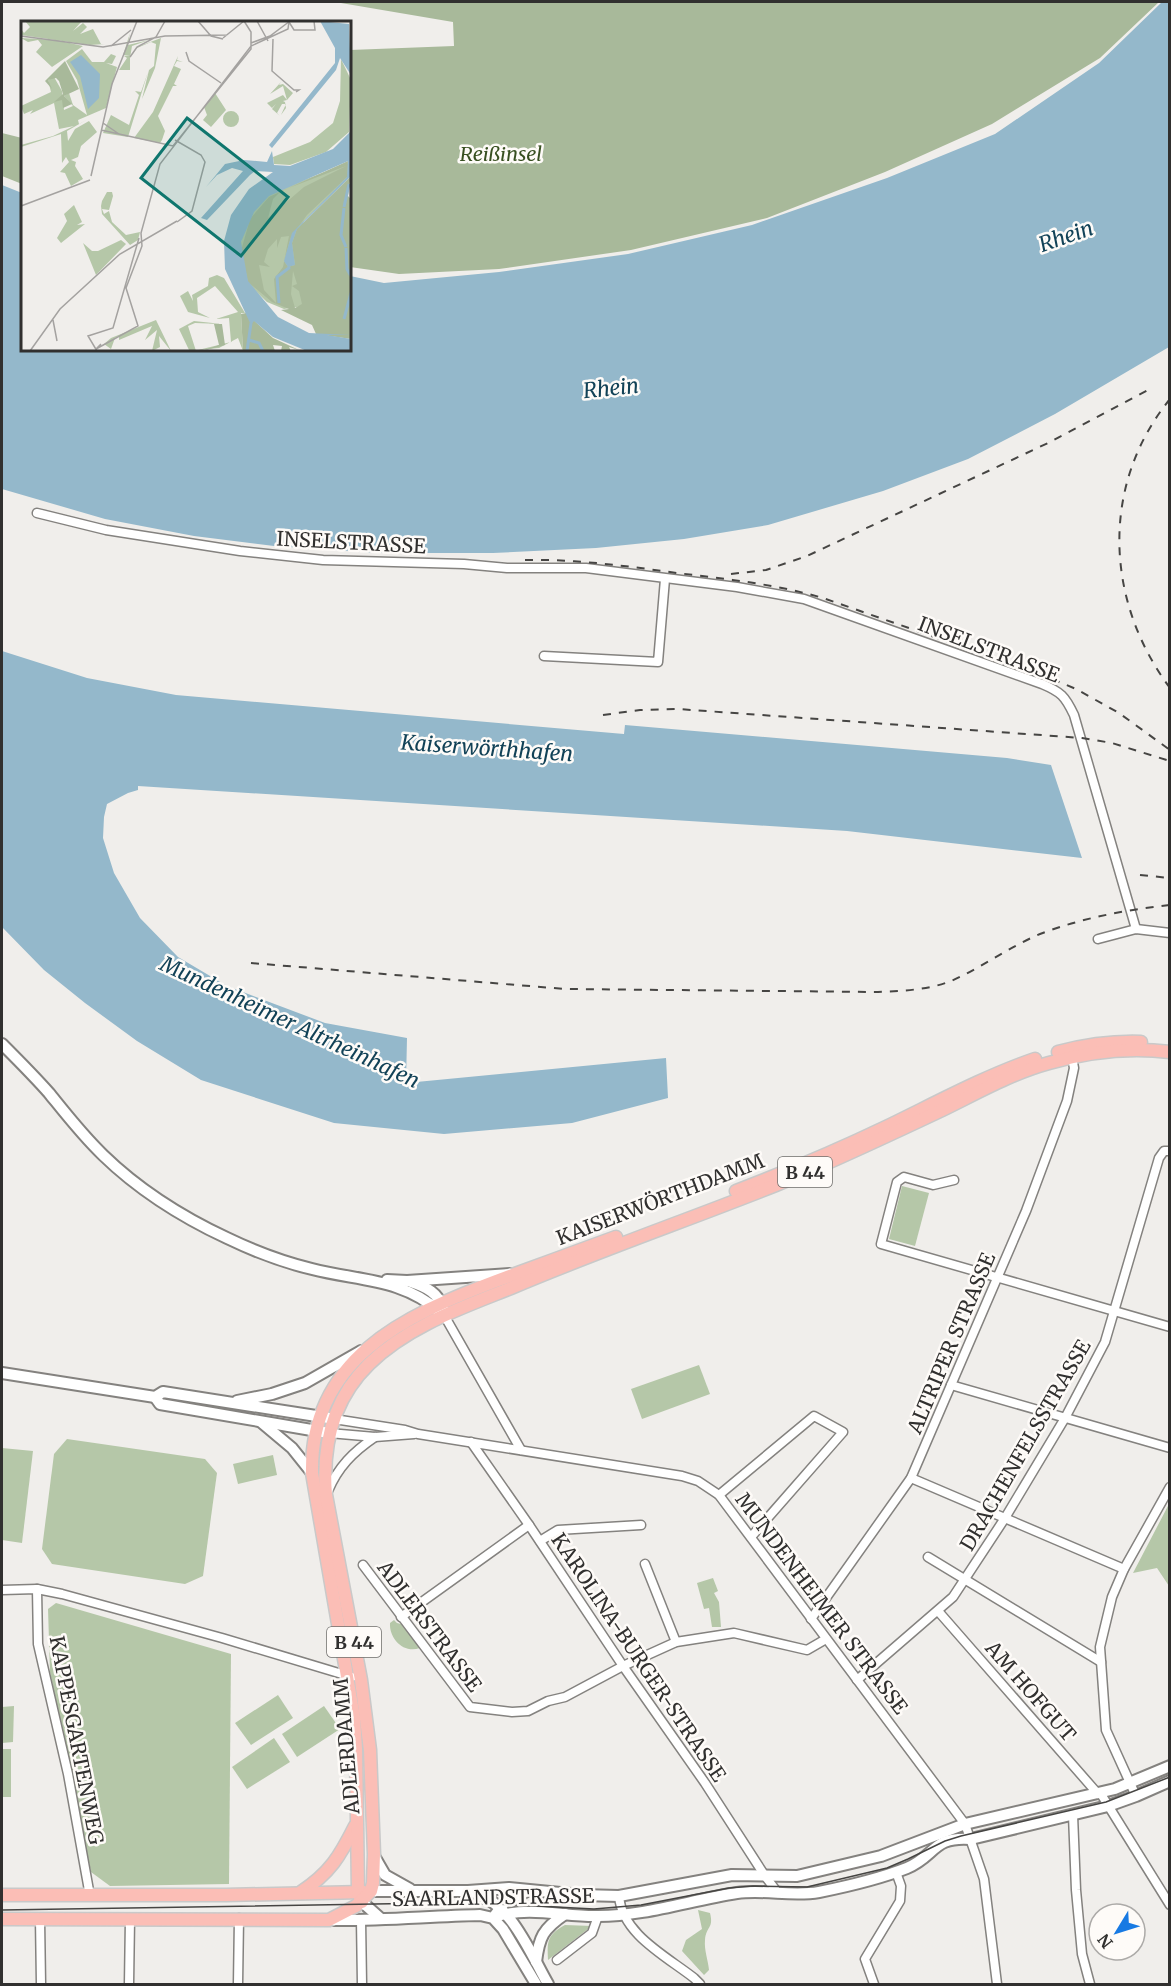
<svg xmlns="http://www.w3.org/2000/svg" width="1171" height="1986" viewBox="0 0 1171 1986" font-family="Merriweather,serif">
<rect width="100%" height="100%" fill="#f0eeeb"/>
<g fill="#b5c7a8">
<polygon points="902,1186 929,1193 915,1246 889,1239"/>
<polygon points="699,1365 710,1394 642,1419 631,1389"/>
<polygon points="67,1439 205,1459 217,1473 203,1576 185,1584 52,1564 42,1549 54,1454"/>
<polygon points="2,1448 33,1451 22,1543 2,1540"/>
<polygon points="273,1455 277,1475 238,1484 233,1464"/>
<polygon points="1169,1504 1169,1586 1157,1568 1133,1573"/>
<polygon points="713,1578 718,1591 714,1593 719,1602 721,1627 712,1627 709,1608 704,1609 697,1583"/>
<polygon points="56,1603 231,1654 229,1884 110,1886 91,1872 50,1672 48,1609"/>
<path d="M394,1620L397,1623L401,1624L420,1648C404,1654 389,1639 390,1623Z"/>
<polygon points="278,1695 293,1718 251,1745 235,1723"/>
<polygon points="14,1706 13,1742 2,1743 2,1707"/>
<polygon points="324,1706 340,1729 297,1757 282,1734"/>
<polygon points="274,1738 290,1762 247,1789 232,1767"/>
<rect x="2" y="1749" width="9" height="48"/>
<path d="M698,1910L710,1913C714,1929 706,1926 705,1940C704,1950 708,1960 709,1970L704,1975L682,1951L686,1940L702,1929Z"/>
<path d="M565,1925L592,1926L548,1960C547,1941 547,1935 565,1925Z"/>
</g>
<g fill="#a8b99a">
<polygon points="335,2 1159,2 1100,58 992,124 885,172 767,218 631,250 499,269 399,274 350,267 350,50 454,46 453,22"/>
<polygon points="2,133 22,138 22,184 2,176"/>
</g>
<g fill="#94b8cb">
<polygon points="1162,2 1170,2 1169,347 1055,414 968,459 883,491 768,525 684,539 596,548 493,553 379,553 274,546 194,536 105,519 2,489 2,185 22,193 22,350 350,350 350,276 384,283 499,272 628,254 752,225 887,178 995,134 1099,63"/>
<polygon points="2,651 87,678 176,695 624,734 625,725 1007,758 1051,765 1082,858 847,831 138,786 138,790 128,793 107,804 104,817 103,838 114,873 140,918 178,957 227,986 325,1023 407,1038 406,1083 666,1058 668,1098 572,1123 444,1134 334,1123 201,1080 137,1041 85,1003 44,970 2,927"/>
</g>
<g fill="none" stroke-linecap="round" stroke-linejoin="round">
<g stroke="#84827f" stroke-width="11">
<g id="minor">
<path d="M37,513L106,530L240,551L323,560L464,564L507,568H586L737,587L804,599L1042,684C1061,692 1065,696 1074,715L1136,929"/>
<polyline points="544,656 658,662 665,579"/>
<polyline points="1098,939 1136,929 1170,933"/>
<polyline points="954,1180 933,1185 904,1177 897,1182 881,1244 1170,1327"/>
<polyline points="444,1315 521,1450"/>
<polyline points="951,1385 1170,1448"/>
<polyline points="334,1419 405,1430 418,1434 682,1476 698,1481 719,1495 965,1824 984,1879 997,1984"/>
<polyline points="329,1433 375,1437 414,1434"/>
<polyline points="471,1442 529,1525 623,1666 705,1783 765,1876 778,1893"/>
<polyline points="911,1478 1124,1569"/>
<path d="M328,1491C338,1467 353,1452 375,1437"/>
<polyline points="719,1495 814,1416 843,1432 751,1537"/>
<polyline points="540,1541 558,1530 641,1525"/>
<polyline points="928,1557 1101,1662"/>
<polyline points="645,1564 676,1642"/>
<polyline points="363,1565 470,1707 512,1712 528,1711 548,1701 565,1697 623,1666 676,1642 734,1633 807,1650 826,1639"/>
<polyline points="37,1589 38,1644 68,1774 90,1896"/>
<polyline points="2,1590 37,1589 62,1594 222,1638 352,1677"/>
<polyline points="938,1611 1098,1794"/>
<polyline points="401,1617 529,1525"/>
<polyline points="811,1619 911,1478 1026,1211 1067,1101 1074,1068 1072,1057"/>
<polyline points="857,1680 953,1597 1005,1518 1065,1418 1105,1342 1159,1158 1164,1151 1170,1151"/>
<polyline points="1101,1794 1170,1905"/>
<polyline points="1136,1796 1106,1730 1100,1647 1112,1597 1124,1569 1170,1487"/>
<polyline points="1073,1815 1076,1890 1082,1954 1090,1984"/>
<path d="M619,1896C622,1934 666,1956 694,1978L700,1984"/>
<polyline points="40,1919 41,1984"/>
<polyline points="361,1920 362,1984"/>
<polyline points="557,1960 592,1933 598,1916"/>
<polyline points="129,1984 130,1919"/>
<polyline points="238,1984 239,1918"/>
<polyline points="874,1984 865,1959 900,1901 901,1886 896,1872"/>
</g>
</g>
<g stroke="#84827f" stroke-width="14">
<g id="tertiary">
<path d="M2,1044C18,1060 34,1076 49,1093C66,1114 83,1136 103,1155C138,1189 182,1217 227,1238C254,1251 283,1262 312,1269C358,1281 402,1278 440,1312"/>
<polyline points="387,1280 407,1281 510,1274"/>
<path d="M411,1282C426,1287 439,1293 443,1309"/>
<polyline points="2,1373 155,1397 163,1392 329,1418"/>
<polyline points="155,1397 160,1404 329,1433"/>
<polyline points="237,1401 272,1394 305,1383 361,1351"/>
<polyline points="261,1422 292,1448 312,1473"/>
<polyline points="468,1891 509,1888 581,1895 619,1896 732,1875 797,1876 881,1856 965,1824 1115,1789 1170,1766"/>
<polyline points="495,1915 505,1902 527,1891"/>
<path d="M498,1916C530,1906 566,1917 598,1916C645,1916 691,1900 737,1893C765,1889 792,1897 819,1892C849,1886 879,1879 907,1868C936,1856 932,1836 971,1839L1108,1806L1136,1796L1170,1781"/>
<path d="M536,1962C539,1937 543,1929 565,1914"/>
</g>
</g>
<g stroke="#84827f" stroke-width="14">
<g id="secondary">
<polyline points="374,1856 385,1875 410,1889"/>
<path d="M371,1891H468C510,1899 529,1951 548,1984"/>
<polyline points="362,1902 380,1918"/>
<path d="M329,1920C380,1921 430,1916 480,1915L493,1918L503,1929L536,1984"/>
</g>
</g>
<g stroke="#c9c9c9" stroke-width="15">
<g id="primary">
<path d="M1058,1052C1085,1045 1113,1041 1141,1042"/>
<path d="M736,1191C786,1172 836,1151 884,1128C934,1104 983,1077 1035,1059"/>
<path d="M301,1892C330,1873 340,1856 355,1826"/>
<polyline points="2,1895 226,1895 364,1892"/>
<path d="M362,1902L358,1892L356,1749L354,1717L312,1473C310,1359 404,1316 496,1281C536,1266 576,1252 616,1237"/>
<path d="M2,1919L329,1920L356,1906L371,1891L373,1883L374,1854L370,1750L361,1680L326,1495C322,1446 332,1400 369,1364C408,1326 461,1308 511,1288C598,1251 688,1220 776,1185C832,1162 887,1136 942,1110C977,1093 1012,1073 1049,1063C1087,1052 1130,1047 1170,1052"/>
</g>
</g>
<use href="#minor" stroke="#fff" stroke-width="8"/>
<use href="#tertiary" stroke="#fff" stroke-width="10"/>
<use href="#secondary" stroke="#fff" stroke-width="10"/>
<use href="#primary" stroke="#fbbeb6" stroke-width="12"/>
<polyline stroke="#464543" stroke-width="1.5" points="2,1910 435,1903 497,1904 594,1909 641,1905 729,1888 753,1886 807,1887 887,1868 908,1859 945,1841 961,1836 1106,1802 1170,1777"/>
<g stroke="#464543" stroke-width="2" stroke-dasharray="8 8" stroke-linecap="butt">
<path d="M1170,399C1100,485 1105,601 1170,688"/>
<path d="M525,560C576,559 626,566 677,573C726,579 775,584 823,598L1043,675L1076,689L1119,713L1170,750"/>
<polyline points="731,574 766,570 807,556 1048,443 1152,388"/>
<polyline points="603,715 640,710 678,709 1082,738 1112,743 1170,761"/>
<polyline points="1140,875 1170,878"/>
<path d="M251,963L565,989L878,992C902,991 928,990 951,981C981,968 1009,947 1040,934C1082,918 1125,910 1170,905"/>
</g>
</g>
<g text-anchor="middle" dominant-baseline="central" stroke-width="5" stroke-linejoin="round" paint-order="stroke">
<g fill="#fefbf8" stroke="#6e6d6b" stroke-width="1.5">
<rect x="778" y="1157" width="54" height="30" rx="4.5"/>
<rect x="327" y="1627" width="54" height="30" rx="4.5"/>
</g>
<g font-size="18" font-weight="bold" fill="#31302f">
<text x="805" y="1172">B 44</text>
<text x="354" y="1642">B 44</text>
</g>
<g font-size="20" font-style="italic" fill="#385021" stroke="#fefbf8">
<text x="501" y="153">Reißinsel</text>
</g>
<g font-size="20" fill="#31302f" stroke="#fefbf8">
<text transform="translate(351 542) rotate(3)">INSELSTRASSE</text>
<text transform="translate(989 649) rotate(21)">INSELSTRASSE</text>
<text transform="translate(660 1199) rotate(-21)">KAISERWÖRTHDAMM</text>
<text transform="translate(951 1343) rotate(-67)">ALTRIPER STRASSE</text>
<text transform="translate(1025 1445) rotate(-60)">DRACHENFELSSTRASSE</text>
<text transform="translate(822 1603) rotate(53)">MUNDENHEIMER STRASSE</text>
<text transform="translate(430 1626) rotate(53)">ADLERSTRASSE</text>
<text transform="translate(639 1657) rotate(56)">KAROLINA-BURGER-STRASSE</text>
<text transform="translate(1031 1691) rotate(49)">AM HOFGUT</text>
<text transform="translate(77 1740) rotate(79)">KAPPESGARTENWEG</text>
<text transform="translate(346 1746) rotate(-95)">ADLERDAMM</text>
<text transform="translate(493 1897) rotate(-1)">SAARLANDSTRASSE</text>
</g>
<g font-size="21" font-style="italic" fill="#124257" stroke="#fefbf8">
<text transform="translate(1066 236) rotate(-19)">Rhein</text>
<text transform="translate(611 388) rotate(-6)">Rhein</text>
<text transform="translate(487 748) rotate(4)">Kaiserwörthhafen</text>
<text transform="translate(290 1022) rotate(25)">Mundenheimer Altrheinhafen</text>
</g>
</g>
<g transform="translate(21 21)">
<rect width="330" height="330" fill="#f0eeeb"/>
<path d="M4,0H61L52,10L62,2L66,6L59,13L72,8L80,23H84L69,24L0,14V8L3,12L9,6ZM109,12L106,27L107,24L128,19L111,25L109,37L116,26L140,17L134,47L121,78L128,49L133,45L135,23L130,21L116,27L109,37V49H98L106,37L103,35H109L102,34ZM0,17L35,19L62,25L31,46L15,31L21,24L17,19L7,21ZM61,28L71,41H83L90,33L95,35L91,43L85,42L96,46L85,87L57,99L58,103L67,98L46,110L47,120L54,108L68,100L76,111L60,125L57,136L50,139L55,141L54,145L62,158L50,165L44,152L39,151L48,141L45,136L41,142L40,113L0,126V124L32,115L53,105L38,108L33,82L9,93L12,89L3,93L0,85L30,71L27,59L33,56L41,70L43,89L52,85L43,75L48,72L52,84L66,94L56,59L45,40ZM157,35L156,39L162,41L156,40L153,45L160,48L153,63L156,65H152L137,95L144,110L141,119L139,122L113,117L132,91ZM320,38L330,59L328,111L305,131L269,144L253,143L252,136L289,121L312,102L319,80ZM127,51L107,116L82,112L90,94L108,104L118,74L114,70L120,71ZM260,61L258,64L262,63L272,72L266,79L262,80L264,81L265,87L260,94L265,83H261L256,92L259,95L251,88L255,83L251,87L246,82L262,74L266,79L262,65L249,73ZM194,72L205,89L190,106L182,99L186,94L183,86ZM202 98a8 8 0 1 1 16 0a8 8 0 1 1-16 0ZM330,141V153L283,200L273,229L284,230L285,235L278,237L282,285L263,288L246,281L225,261L218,237L221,213L235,184L249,172ZM86,171H91L92,175L88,189L81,188L83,193L88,190L91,201L105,214L119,211L117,219L109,224L81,193L80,185L81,180ZM53,184L61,201L56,204L64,203L40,222L36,217L46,200L43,193ZM100,219L105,223L75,254L62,222L71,230H77ZM196,254L203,257L224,292H220L222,330L217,317L198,327L177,329L210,321L208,297L195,298L217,291L194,265L176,277L177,291L189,297L167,291L159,275L167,270L172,280L171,274L187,265L188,257ZM135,299L150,330L138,315L139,326L131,330L136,309L124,319L131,305L98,319V315L94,317L90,328L83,323L90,317ZM173,300L201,303L174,302L167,305L175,330L168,329L158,308Z" fill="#b5c7a8"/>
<path d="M44,40L58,68L43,75L51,83L42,87L41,79L33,81L42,73L38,60L35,57L27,59L31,68L24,60ZM327,140L326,156L286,194L270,216L263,240L267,246L274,244L271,222L276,208L329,156L330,152L327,175L330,178V318L295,313L291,304L260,289L268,288L251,281L227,261L220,230L229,198L248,176ZM325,145L283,166L247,197L252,178L260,170ZM268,215L262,246L253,258L255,282L243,269L238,244L249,246L243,241L247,228L256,218V227L260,216ZM272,250L276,263L271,265L278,270L281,283L274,287L270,273ZM225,292L252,317L278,329L268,326L270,330H260L261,325L252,324L254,330H222L220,293ZM193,303H201L204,324L181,330L198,324Z" fill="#a8b99a" fill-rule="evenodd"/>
<path d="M299,0L328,3L330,54L319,37L315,49L251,127L248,124L314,42V27ZM60,34L79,53L78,77L67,88L59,55L49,41ZM330,110V152L329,156L276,208L271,222L274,244L267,246L263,240L271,212L326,156L327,140L248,175L233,191L220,221L227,260L257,296L288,312L330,314H306L330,318V330H286L252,316L233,300L230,304L204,248L203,220L210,194L228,168L252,151L234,150L229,154L186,199L180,197L222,150L211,147L196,154L185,166L204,143L223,139L246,141L251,130L253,144L269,145L312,128Z" fill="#94b8cb"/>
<path fill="none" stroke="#94b8cb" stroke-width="3" d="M323,186L328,163M323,187L320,214L325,226M325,227L326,248L330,255M258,282L256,256L269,246M323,298L330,272M228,319L238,322L242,330M226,330L230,302"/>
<path fill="none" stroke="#a4a2a0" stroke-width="1.5" d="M177,0L190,15L202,18M236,0L247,20M268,1L273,9H294L293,0M0,15L82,26L144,15L206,14M202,17L223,0M252,18L251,50L273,69H278L275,71M230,22L249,15L269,0M90,25L110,9M165,31L168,40L200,62M109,36L116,26L135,16L144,0M82,102L98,113M80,109L152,125L230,28V11L223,0M154,119L180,134L184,141L171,190L156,201M70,155L91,63L116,0M0,185L69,159M32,299L36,320M80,323L75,328L117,305L105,267L121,225L120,212L139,143L230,25L267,8L268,0M9,330L39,288L99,233L156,200M76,330L67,315L92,307L118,217"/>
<path fill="#0f766e" fill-opacity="0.15" stroke="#0f766e" stroke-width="3" d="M166,97L267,176L220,235L120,157Z"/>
<rect width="330" height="330" fill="none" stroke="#31302f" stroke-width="3"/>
</g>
<rect width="1171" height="1986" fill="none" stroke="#31302f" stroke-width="6"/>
<g transform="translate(1117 1932) rotate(232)"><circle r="28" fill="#fefbf8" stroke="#acaaa8" stroke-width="1.5"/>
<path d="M0-4.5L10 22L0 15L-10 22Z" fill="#187ae3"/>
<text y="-9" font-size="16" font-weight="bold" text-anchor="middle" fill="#31302f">N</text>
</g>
</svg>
